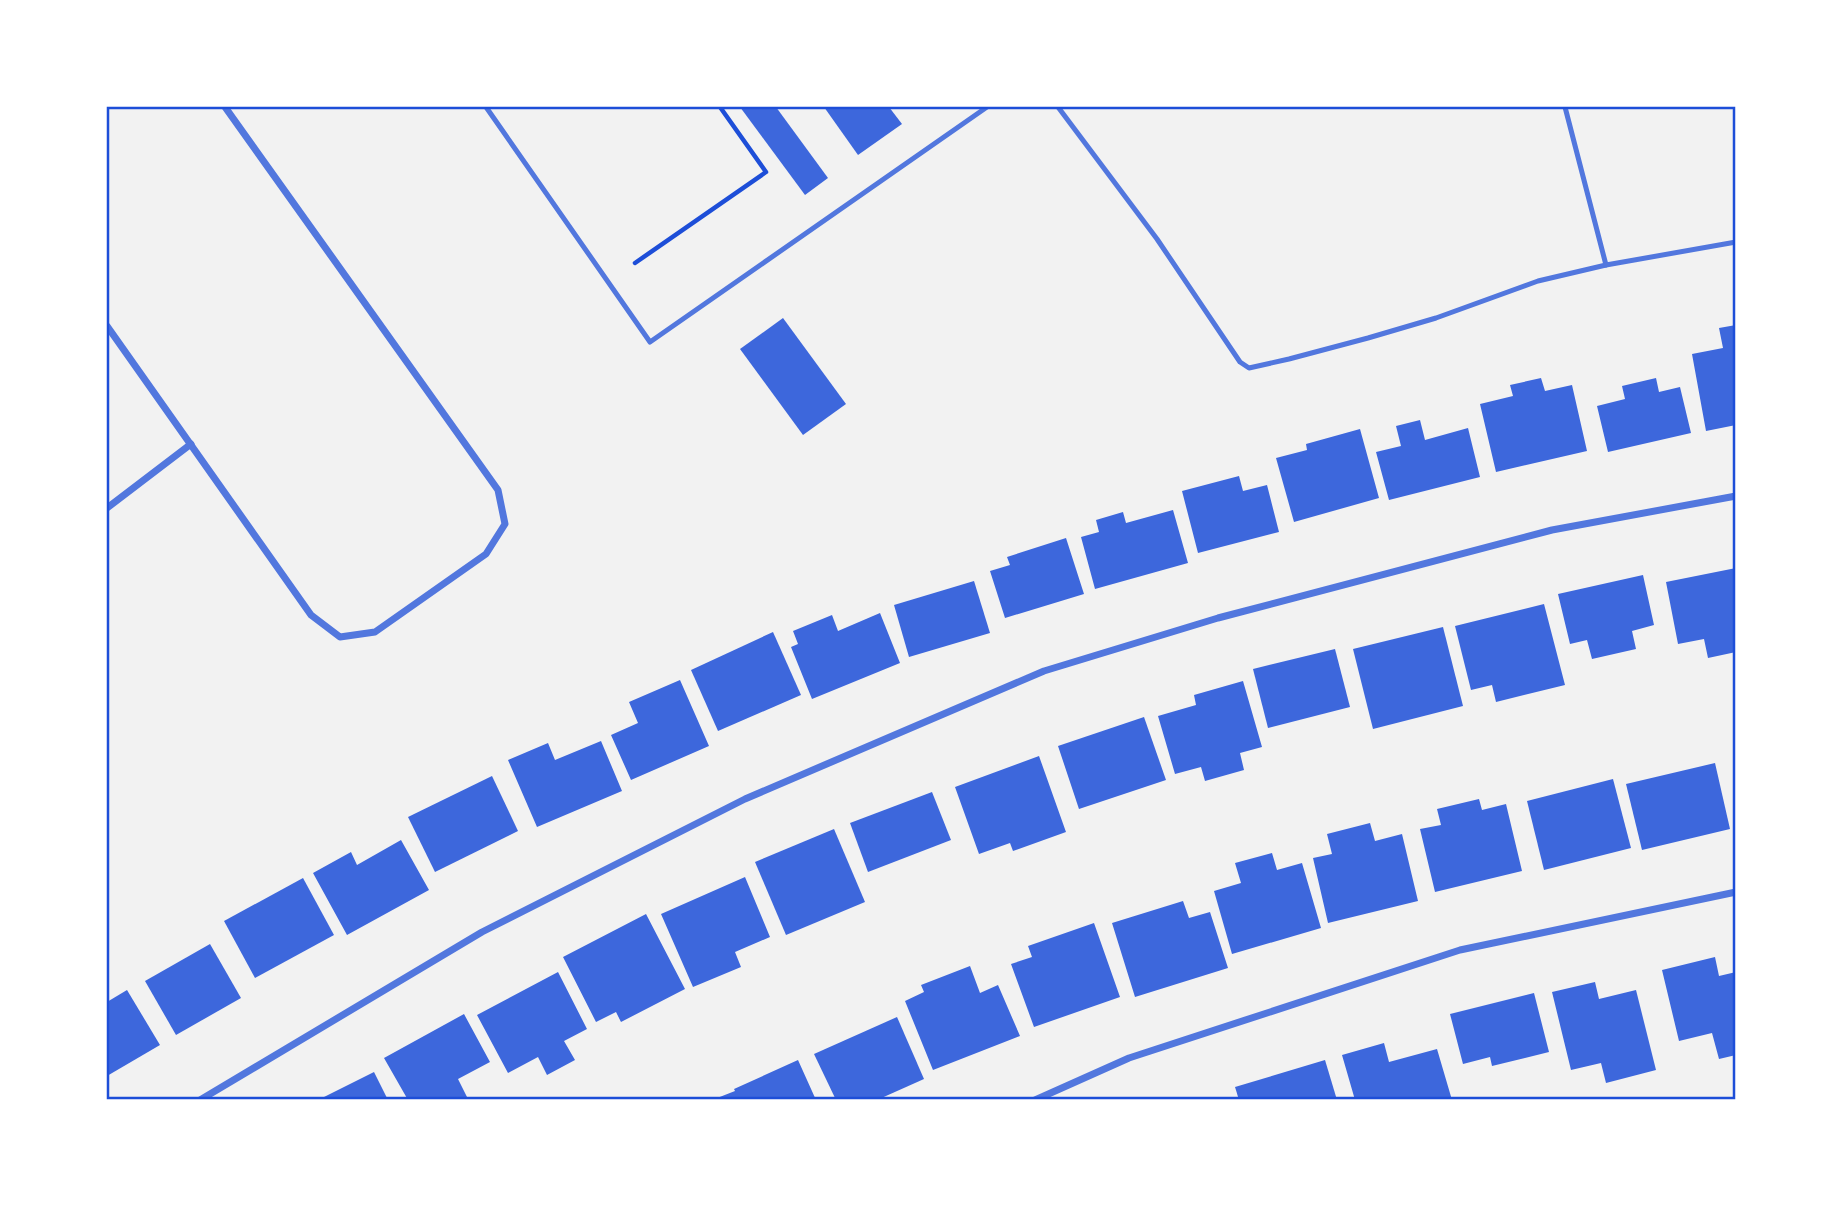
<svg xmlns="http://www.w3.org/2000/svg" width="1843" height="1207" viewBox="0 0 1843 1207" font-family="'Alegreya Sans',sans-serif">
<rect width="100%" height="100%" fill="#f2f2f2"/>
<g fill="#3d67dc">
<polygon points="740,107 776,107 828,178 805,195"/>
<polygon points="824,107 889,107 902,124 858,155"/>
<polygon points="783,318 846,404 803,435 740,349"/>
<polygon points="1736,325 1736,425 1706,431 1692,354 1723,348 1719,328"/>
<polygon points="1541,378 1545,391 1572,385 1587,451 1496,472 1480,404 1513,396 1510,385"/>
<polygon points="1656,378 1659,392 1680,387 1691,433 1608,452 1597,406 1625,399 1622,386"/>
<polygon points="1420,420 1425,440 1468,428 1480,477 1389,500 1376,452 1401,446 1396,426"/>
<polygon points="1360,429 1379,498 1294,522 1276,458 1307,450 1306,444"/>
<polygon points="1239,476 1243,491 1267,485 1279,532 1198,553 1182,491"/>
<polygon points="1173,510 1188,563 1095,589 1081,537 1099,532 1096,520 1123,512 1126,523"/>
<polygon points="1066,538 1084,594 1005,618 990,571 1010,565 1007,557"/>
<polygon points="1736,568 1736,652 1708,658 1704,639 1678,644 1666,582"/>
<polygon points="1643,575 1654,625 1632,631 1636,649 1592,659 1587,640 1570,644 1558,594"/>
<polygon points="974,581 990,633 909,657 894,605"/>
<polygon points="1544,604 1565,685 1496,702 1492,685 1471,690 1455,626"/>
<polygon points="880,613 900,663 812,699 791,647 798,644 793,631 832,615 838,631"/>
<polygon points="1443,627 1463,706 1373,729 1353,649"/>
<polygon points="773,632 801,695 718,731 691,670"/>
<polygon points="1335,649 1350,707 1268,728 1253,669"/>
<polygon points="680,680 709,746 631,780 611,735 638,723 629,702"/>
<polygon points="1243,681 1262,747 1240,753 1244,770 1205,781 1201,767 1175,774 1158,716 1196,705 1194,695"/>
<polygon points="1144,717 1166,780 1079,809 1058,746"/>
<polygon points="601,741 622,791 537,827 508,760 548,743 555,760"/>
<polygon points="1039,756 1066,832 1013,851 1010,843 979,854 955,787"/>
<polygon points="1715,763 1730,829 1642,850 1626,784"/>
<polygon points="492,776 518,831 435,872 408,817"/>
<polygon points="1613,779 1631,848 1544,870 1527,801"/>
<polygon points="932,792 951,840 868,872 850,823"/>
<polygon points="1479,799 1482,810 1506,804 1522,871 1435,892 1420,829 1441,825 1437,809"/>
<polygon points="1370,823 1375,841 1402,834 1418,901 1328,923 1313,858 1332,854 1327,834"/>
<polygon points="834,829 865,902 786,935 755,862"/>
<polygon points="401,840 429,890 347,935 313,873 351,852 357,865"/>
<polygon points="1272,853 1277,870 1302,863 1321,928 1232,954 1214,891 1241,883 1235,863"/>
<polygon points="745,877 770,937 735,952 741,967 693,987 661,914"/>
<polygon points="303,878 334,935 255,978 224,921"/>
<polygon points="1183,901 1189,918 1210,912 1228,968 1135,997 1112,923"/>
<polygon points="646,914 685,989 621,1022 616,1012 596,1022 563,957"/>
<polygon points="1094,923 1120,997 1034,1027 1011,964 1032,957 1028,946"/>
<polygon points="210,944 241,998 176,1035 145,981"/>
<polygon points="1715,957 1719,976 1736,972 1736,1055 1719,1059 1712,1033 1679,1041 1662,970"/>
<polygon points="970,966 980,993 998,985 1020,1036 933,1070 905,1001 924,992 921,985"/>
<polygon points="558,972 587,1029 564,1041 575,1060 547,1075 538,1057 508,1073 477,1015"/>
<polygon points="1595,982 1599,999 1636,990 1656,1070 1606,1083 1601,1063 1571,1070 1552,992"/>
<polygon points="127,990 160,1045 107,1076 107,1002"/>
<polygon points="1534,993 1549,1052 1492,1066 1490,1057 1463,1064 1450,1014"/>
<polygon points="464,1014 490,1062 458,1079 467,1097 462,1100 408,1100 384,1058"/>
<polygon points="897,1017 924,1079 877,1100 836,1100 814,1054"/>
<polygon points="1384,1043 1389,1062 1437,1049 1452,1100 1355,1100 1342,1055"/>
<polygon points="798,1060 816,1100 712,1100 735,1091 734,1089"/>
<polygon points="1325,1060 1337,1100 1239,1100 1235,1087"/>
<polygon points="374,1072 388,1100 318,1100"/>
</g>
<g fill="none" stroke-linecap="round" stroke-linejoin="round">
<polyline stroke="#1d4ed8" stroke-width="4.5" points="635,263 766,172 720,107"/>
<g stroke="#5277de" stroke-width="5">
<polyline points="486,107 650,342 987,107"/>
<polyline points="1058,107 1157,239 1240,362 1249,368 1289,359 1368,338 1436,318 1538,281 1606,265"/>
<polyline points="1565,107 1606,265 1736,242"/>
</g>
<g stroke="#5277de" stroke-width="7">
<polyline points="107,326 311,615 340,637 375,632 486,554 505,524 498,490 225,107"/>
<polyline points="107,508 191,444"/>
<polyline points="200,1100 482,932 745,799 1044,671 1218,618 1552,530 1736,496"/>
<polyline points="1035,1100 1129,1058 1460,950 1736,892"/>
</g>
</g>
<rect width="1843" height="1207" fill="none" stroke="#ffffff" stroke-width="217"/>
<rect x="108" y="108" width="1626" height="990" fill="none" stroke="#1d4ed8" stroke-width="2.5"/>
</svg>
